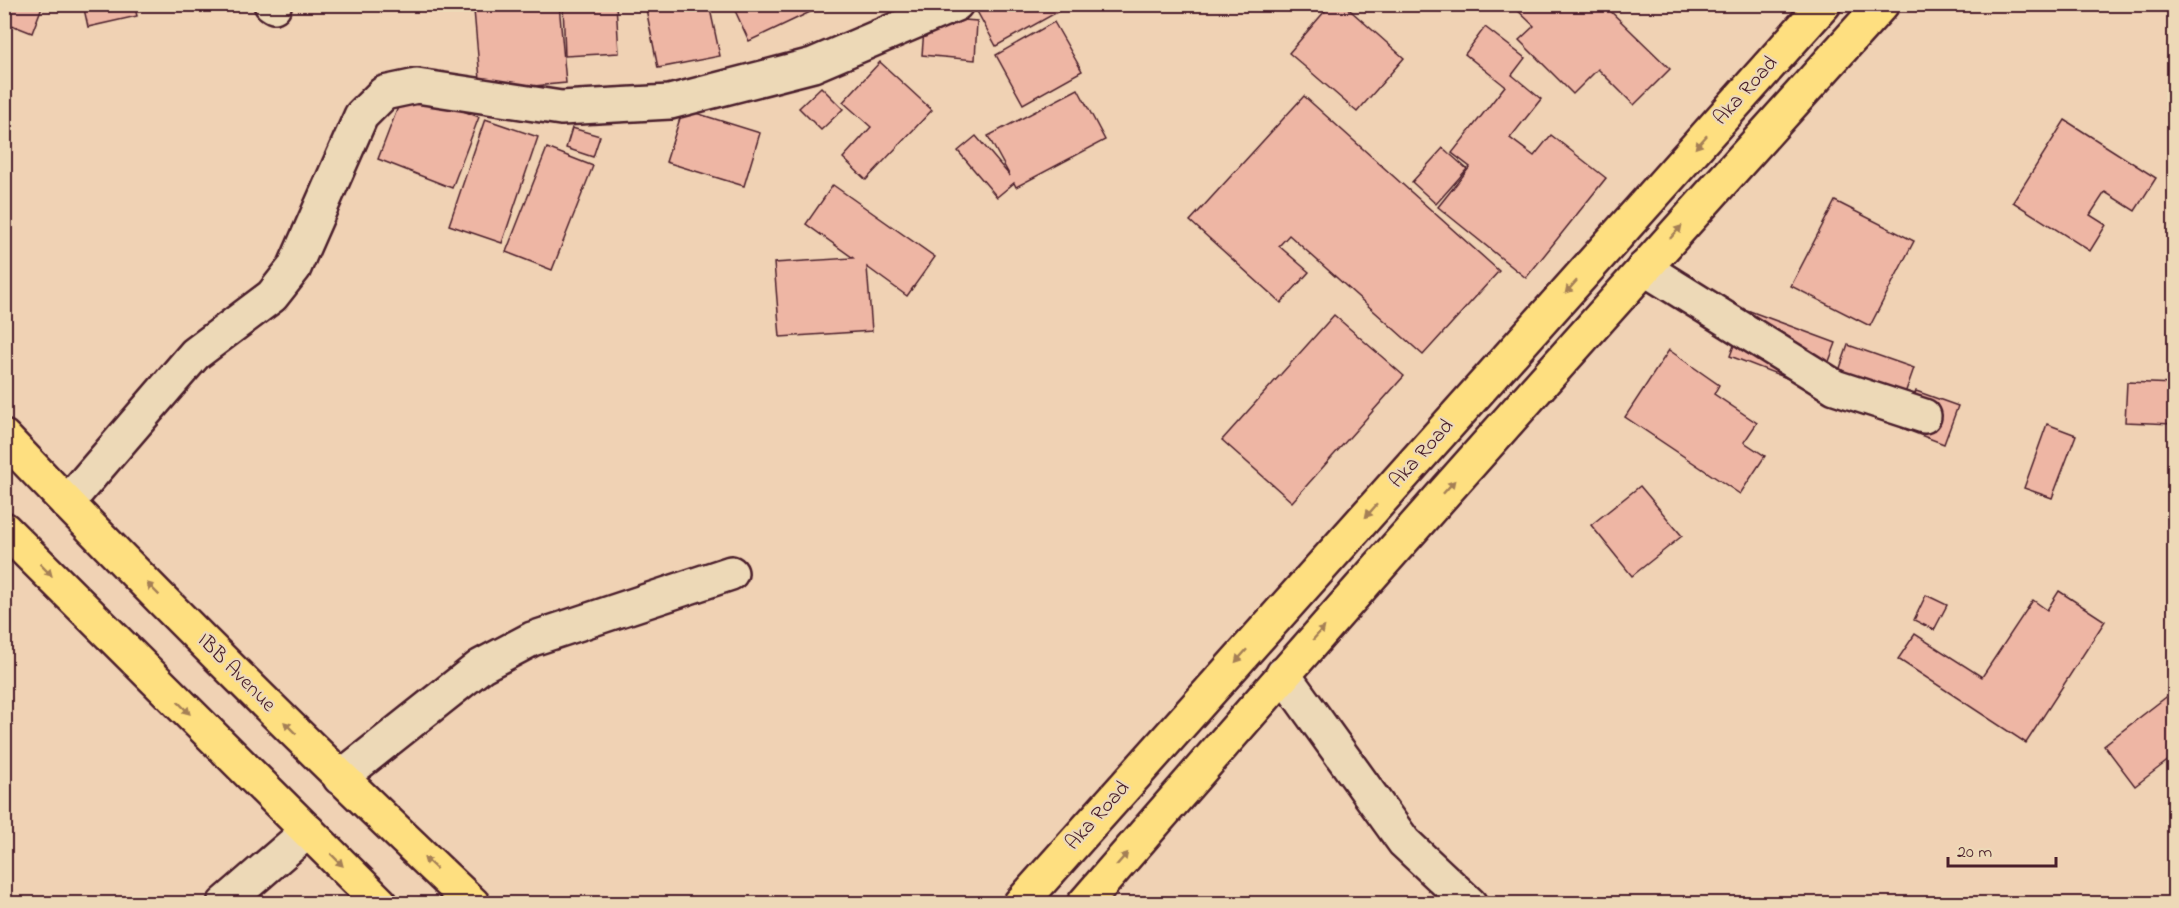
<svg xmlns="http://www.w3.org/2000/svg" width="2179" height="908" viewBox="0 0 2179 908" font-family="'Indie Flower',sans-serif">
<rect width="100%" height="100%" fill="#f0d2b4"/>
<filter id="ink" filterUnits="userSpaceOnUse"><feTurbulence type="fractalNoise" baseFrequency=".0167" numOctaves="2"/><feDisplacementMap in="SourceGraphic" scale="12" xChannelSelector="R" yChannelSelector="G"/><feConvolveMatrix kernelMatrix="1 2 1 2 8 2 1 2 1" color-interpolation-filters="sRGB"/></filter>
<g filter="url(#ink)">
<g fill="#eeb6a4" stroke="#4a1f2b" stroke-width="1.5">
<polygon points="4,4 43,4 32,33 4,22"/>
<polygon points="83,4 134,4 137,16 88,27"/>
<polygon points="534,4 559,4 566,83 481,91 474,10"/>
<polygon points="563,4 616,4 619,53 565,56"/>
<polygon points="645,4 709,4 720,56 658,68"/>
<polygon points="732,4 827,4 749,41"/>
<polygon points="973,4 1058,4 1061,10 996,46"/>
<polygon points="1331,4 1343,4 1404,58 1357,112 1289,53"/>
<polygon points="1515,4 1603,4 1670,69 1634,105 1598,69 1573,94 1519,40 1534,26 1513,6"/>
<polygon points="925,17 977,21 975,60 922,55"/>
<polygon points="1054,22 1082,71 1023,104 996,55"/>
<polygon points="1485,27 1525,58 1512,75 1541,99 1510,138 1534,156 1551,135 1606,178 1526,278 1438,207 1470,167 1452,153 1505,86 1465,54"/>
<polygon points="880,62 932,110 866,180 843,158 871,127 843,102"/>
<polygon points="821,87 843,109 821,130 799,108"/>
<polygon points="405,89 479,117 452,188 378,159"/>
<polygon points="1078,89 1105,140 1016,187 1014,183 997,197 958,151 976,136 1010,176 988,136"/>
<polygon points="1304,96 1499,271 1423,355 1289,235 1279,246 1309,272 1281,303 1190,221"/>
<polygon points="683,109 760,133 744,186 666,162"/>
<polygon points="485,119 538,137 502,243 449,225"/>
<polygon points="2065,120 2156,178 2135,211 2105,192 2090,215 2106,225 2090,251 2013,202"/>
<polygon points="572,128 600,136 593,157 566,148"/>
<polygon points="547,148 593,166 552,270 506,252"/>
<polygon points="1443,148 1467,169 1436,204 1412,182"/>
<polygon points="833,185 935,257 907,296 867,267 872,331 780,337 774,263 853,258 806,224"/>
<polygon points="1835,201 1914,241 1870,326 1791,286"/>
<polygon points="1747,310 1836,343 1818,390 1730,356"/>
<polygon points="1334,315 1404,376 1292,502 1222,440"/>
<polygon points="1848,345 1914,368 1896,419 1830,397"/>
<polygon points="1669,350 1719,385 1714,394 1757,423 1744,442 1765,456 1740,494 1625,417"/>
<polygon points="2127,382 2174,384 2174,424 2125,422"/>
<polygon points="1916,391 1958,406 1944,444 1902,428"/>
<polygon points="2047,424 2076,435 2052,498 2024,488"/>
<polygon points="1640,486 1682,536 1632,576 1591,525"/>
<polygon points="2059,591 2105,621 2026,743 1898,659 1915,634 1982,677 2033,600 2047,610"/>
<polygon points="1926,595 1947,605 1934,630 1914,620"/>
<polygon points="2174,691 2174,756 2135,786 2104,745"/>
</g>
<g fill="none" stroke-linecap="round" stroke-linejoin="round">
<g stroke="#4a1f2b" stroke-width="38">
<g id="minor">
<polyline points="271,4 274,6"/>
<polyline points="1644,268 1835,387 1924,416"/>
<polyline points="67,503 195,354 272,296 294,268 361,116 384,93 417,86 561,108 670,102 813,65 956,4"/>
<polyline points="1283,674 1404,842 1470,904"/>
<polyline points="340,778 481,666 532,639 731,573"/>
<polyline points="224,904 308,831"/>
</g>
</g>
<g stroke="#4a1f2b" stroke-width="38">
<g id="major">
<path d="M4,437C156,597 313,752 473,904"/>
<polyline points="4,529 381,904"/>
<polyline points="1020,904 1824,4"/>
<path d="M1084,904C1346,601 1613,302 1882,4"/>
</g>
</g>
<use href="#minor" stroke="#edd9b7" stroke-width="33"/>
<use href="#major" stroke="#fedf80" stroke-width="33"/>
</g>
<defs><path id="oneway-solid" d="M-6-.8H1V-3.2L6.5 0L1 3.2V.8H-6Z" transform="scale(1.5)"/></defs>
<g fill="#a47f56">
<use href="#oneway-solid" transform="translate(1701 142) rotate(132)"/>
<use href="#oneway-solid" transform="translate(1676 232) rotate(-48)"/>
<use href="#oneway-solid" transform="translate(1571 287) rotate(132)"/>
<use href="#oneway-solid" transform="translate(1449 487) rotate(-48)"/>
<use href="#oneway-solid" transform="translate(1371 511) rotate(132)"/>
<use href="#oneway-solid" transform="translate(46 570) rotate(45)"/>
<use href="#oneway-solid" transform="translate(153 589) rotate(-135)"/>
<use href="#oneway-solid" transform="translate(1319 633) rotate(-48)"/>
<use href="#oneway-solid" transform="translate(1241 656) rotate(132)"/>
<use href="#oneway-solid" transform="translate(184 708) rotate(45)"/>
<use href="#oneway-solid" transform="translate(290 728) rotate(-135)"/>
<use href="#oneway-solid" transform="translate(1122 859) rotate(-49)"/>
<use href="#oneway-solid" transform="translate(337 860) rotate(45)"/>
<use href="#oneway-solid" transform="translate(430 863) rotate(-137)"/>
</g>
</g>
<g text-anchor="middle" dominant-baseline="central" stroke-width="4.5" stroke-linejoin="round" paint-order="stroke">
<g font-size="21" fill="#4a1f2b" stroke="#edd9b7">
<text transform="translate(1746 91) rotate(-48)">Aka Road</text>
<text transform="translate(1422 454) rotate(-48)">Aka Road</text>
<text transform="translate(236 673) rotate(45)">IBB Avenue</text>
<text transform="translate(1098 816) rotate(-48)">Aka Road</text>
</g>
</g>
<rect width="2179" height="908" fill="none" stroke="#edd9b7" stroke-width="24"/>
<rect x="12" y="12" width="2155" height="884" fill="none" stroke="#4a1f2b" stroke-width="2" filter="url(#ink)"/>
<path d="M1948 857v9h108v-9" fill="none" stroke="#4a1f2b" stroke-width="3"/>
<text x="1957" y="857" font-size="18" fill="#4a1f2b" stroke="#edd9b7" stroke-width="4.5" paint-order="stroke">20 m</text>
</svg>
